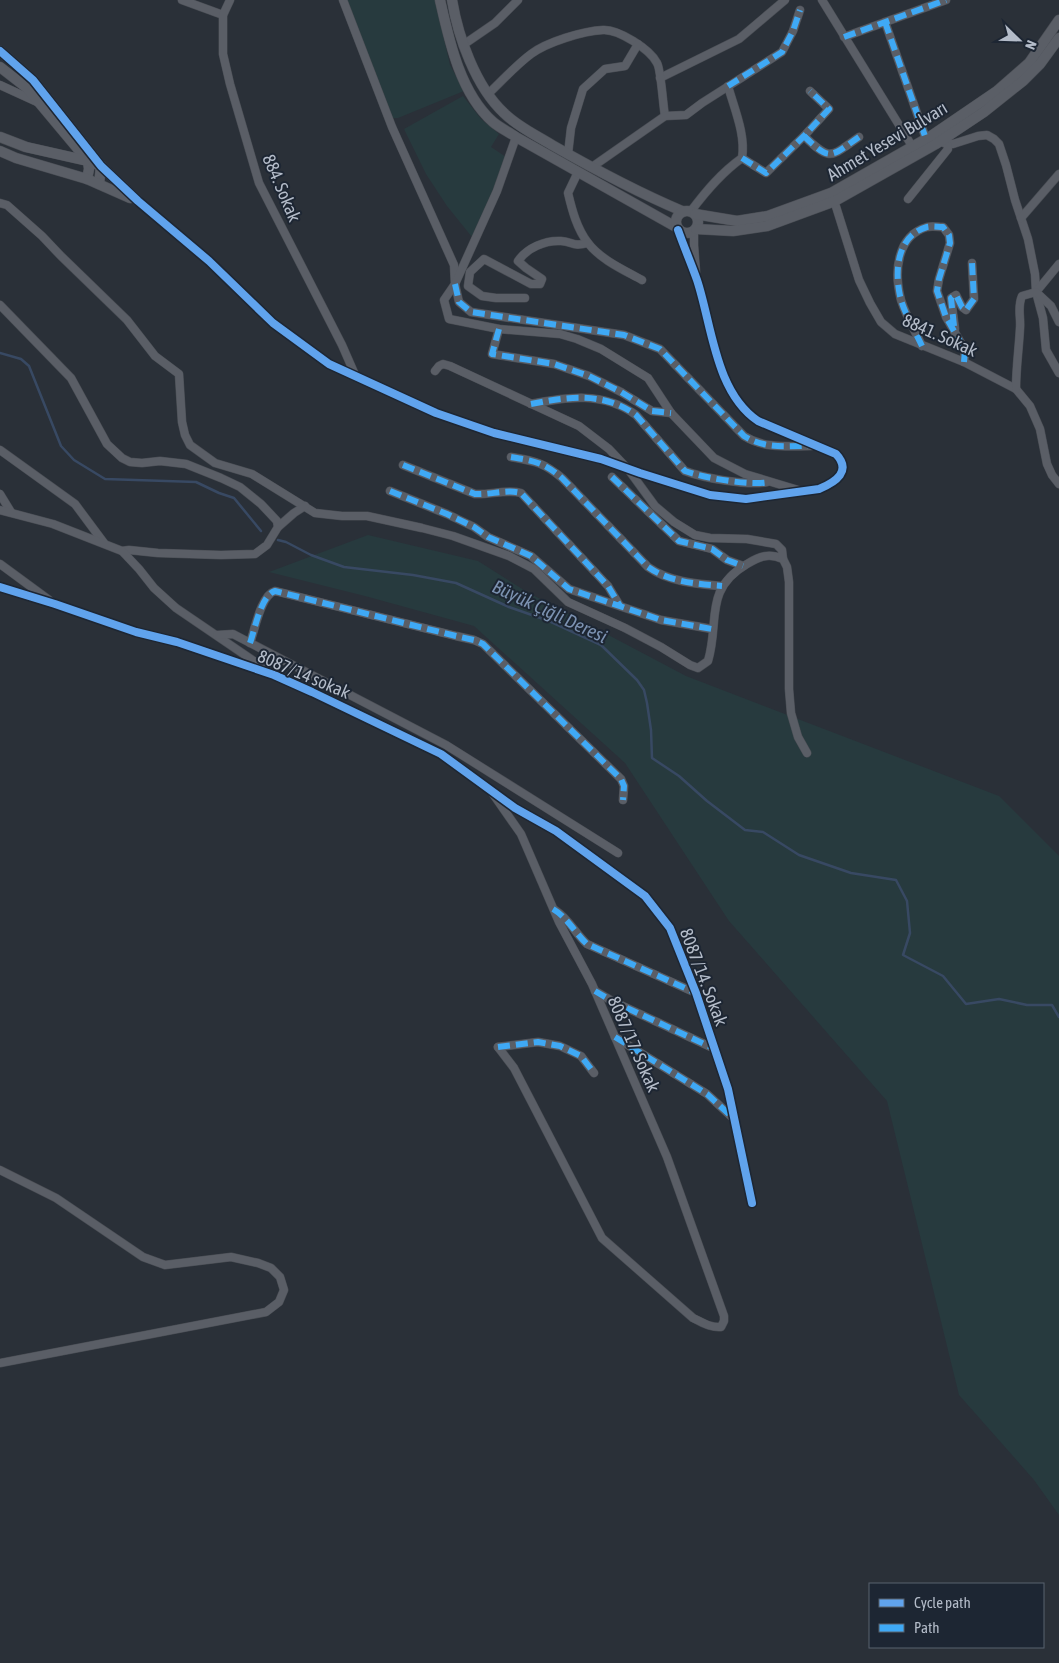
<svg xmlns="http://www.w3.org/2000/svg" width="1059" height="1663" viewBox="0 0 1059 1663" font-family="'Asap Condensed',sans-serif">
<rect width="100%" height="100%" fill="#2a3038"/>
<g fill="#273a3e">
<polygon points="346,0 435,0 450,65 464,91 398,118 392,118"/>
<polygon points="463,96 481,119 499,134 491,147 506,157 492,193 472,237 447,206 426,174 404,129"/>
<polygon points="368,535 478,561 527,592 686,676 999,796 1059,856 1059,1515 1034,1480 959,1395 887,1101 729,921 625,763 474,626 365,596 269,572"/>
</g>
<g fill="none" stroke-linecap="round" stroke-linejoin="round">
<g stroke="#384963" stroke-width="2.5">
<polyline points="0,353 21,359 29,366 61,446 74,460 105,479 196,482 219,493 234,498 261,531"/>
<polyline points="278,540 286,542 311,555 344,567 413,575 456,583 509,607 549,621 601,645 637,680 644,690 647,703 651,730 652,758 679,776 707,801 745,830 763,832 799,855 851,873 896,880 907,901 910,933 903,955 943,976 966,1004 999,999 1027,1005 1052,1005 1059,1017"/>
</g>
<g stroke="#484c53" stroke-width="9">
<g id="minor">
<polyline points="182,0 223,15"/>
<polyline points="230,0 223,15 223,54 230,84 259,183 342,345 356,377"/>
<polyline points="343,0 392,127 454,265 455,284 444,300 449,319 499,329 560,334 577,339 601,349 648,378 671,413 714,458 745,474 798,490"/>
<polyline points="822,0 912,146"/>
<polyline points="885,22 926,139"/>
<polyline points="844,37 946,0"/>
<polyline points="463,45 495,23 518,0"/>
<polyline points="660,78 739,39 785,0"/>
<polyline points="0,85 37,102"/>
<path d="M488,94C502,81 515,66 531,54C547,42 583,31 603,30C618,29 650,49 657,63C661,69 663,106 665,116"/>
<path d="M804,136C831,162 830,157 859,137"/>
<path d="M516,137L497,191L455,284L459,302L471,312L624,335L660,349L744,436C765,449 788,446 811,446"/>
<polyline points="947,143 953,144 978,136 987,135 994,139 999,144 1006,165 1015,200 1028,239 1035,274 1036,292 1043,318 1046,350 1059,373"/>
<polyline points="568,154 571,128 583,89 605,69 625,66 638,44"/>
<polyline points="742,158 766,173 804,136 829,109 810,91"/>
<polyline points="592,167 665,116 686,115 702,103 782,52 793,31 800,10"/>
<path d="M578,172L568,193C572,210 577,229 588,243C601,260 624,270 642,280"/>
<polyline points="833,197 859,280 870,303 881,322 895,334 964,362 1016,389 1030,406 1040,429 1047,464 1052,475 1059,484"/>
<polyline points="908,199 948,149 947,143 944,143"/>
<path d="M138,201L209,261L273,323L329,364L436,413L494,433L601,459L640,473L710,495L746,499L819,489C836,482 852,471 836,454L758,421C715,392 712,325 697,280C691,263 684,247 678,230"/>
<path d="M0,203L7,205L42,236L61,256L127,320L155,356L179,374L182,422L185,435L190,445L215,463L252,474L315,513L342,516H367L422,528L453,536L509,556L534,569L568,602L625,628L661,647L690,665L698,668L708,661C720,621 703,590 747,564C760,556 769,553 783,559L787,567L789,582V689L791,713L798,737L807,753"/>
<path d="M691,211C706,191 721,173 742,158C746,135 734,108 728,86"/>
<polyline points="1021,218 1059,174"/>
<polyline points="694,231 694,245 696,272"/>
<polyline points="1036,292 1059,264"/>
<path d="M525,298H496L482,296L468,286L470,272L484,259L531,284H540L542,279L526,268L518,261C527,248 545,240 561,241C573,242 573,247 588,243"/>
<polyline points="0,305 71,378 107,444 122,458 130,462 142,463 160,461 186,464 221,478 240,487 261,504 277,521 278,527 267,545 255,554 221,555 158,553 129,550 122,551"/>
<polyline points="499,329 492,354 554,364 589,376 621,392 652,411 671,413"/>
<polyline points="955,329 951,298 956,295 962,307 966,310 974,299 972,263"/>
<path d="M922,346C915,331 906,316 901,300C894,273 896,236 927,227C932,226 938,227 943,227L949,235L950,243L939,279L937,291L946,317L965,350L964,362"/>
<polyline points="435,371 439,366 443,364 450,366 579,426 609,449 628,469 655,506 674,522 695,535 710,538 747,539 776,544 782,550 783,559"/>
<path d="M1016,389C1016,368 1019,348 1020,328C1021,317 1017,307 1022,296L1036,292L1051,306L1059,322"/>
<path d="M531,404C567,397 603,391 636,415L685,471C703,478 748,486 767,482"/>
<polyline points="0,450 75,504 104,543"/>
<path d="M511,457C534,461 543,462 562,478L648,567C669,582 697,584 722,586"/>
<path d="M403,465L475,494C490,495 507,489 521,493L608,586L620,606"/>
<polyline points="612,477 679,541 712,549 727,560 743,566"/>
<polyline points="390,491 447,514 474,527 488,537 531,556 569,589 661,620 712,629"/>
<polyline points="0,494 11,512"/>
<polyline points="0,510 53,524 122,551 139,569 154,588 176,608 267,670"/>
<polyline points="278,527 294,513 305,506"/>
<polyline points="0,564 49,600"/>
<polyline points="0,587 55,604 136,632 177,642 274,675 312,692 441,754 515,808 556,831 645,896 670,928 696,993 728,1089 752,1203"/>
<polyline points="217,635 233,634 446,745 618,853"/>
<path d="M250,643C255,629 261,595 275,591L456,636L474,640L483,644L621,779L624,786L623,800"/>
<path d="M493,794L521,834L559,922L592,984L667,1157L724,1316V1321L721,1327C710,1328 702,1322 693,1318L602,1238L514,1068L498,1047"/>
<path d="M555,910C569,919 575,933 587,944L696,993"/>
<polyline points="595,991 612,1001 715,1049"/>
<polyline points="615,1037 707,1094 734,1119"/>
<polyline points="498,1047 538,1042 560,1046 581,1056 594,1073"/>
<polyline points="0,1170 56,1198 143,1257 165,1265 231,1257 258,1263 271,1268 280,1277 284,1290 279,1302 266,1312 0,1363"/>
</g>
</g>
<g stroke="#484c53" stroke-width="11">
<g id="tertiary">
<path d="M440,0C449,40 460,93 493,122C500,128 509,132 516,137L676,227"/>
<path d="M452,0C458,37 476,87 504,113C518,127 536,135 552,145C594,169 637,192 682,211"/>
<polyline points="0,51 33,80 101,166 138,201"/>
<polyline points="0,67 27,88 88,161 89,169 87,179"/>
<polyline points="0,137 26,147 88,161 101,166 99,184"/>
<polyline points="0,151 16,158 87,179 130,198"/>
<circle cx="687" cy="222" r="11"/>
<polyline points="695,214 737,221 768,216 831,193 931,136 997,91 1029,63 1059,20"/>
<polyline points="696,229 733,231 767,226 835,201 936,144 984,112 1023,81 1040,64 1059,38"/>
</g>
</g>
<use href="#minor" stroke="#5a5e66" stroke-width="8"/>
<use href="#tertiary" stroke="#5a5e66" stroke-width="10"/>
<g stroke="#3fa9f5" stroke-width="6" stroke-dasharray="12 6" stroke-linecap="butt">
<polyline points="885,22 926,139"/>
<polyline points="844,37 946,0"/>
<polyline points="728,86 782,52 793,31 800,10"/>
<path d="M804,136C831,162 830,157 859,137"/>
<polyline points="742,158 766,173 804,136 829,109 810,91"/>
<path d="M455,284L459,302L471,312L624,335L660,349L744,436C765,449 785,446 808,446"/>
<polyline points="954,326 951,298 956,295 962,307 966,310 974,299 972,263"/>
<polyline points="499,329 492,354 554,364 589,376 621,392 652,411 671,413"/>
<path d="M922,346C915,331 906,316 901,300C894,273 896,236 927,227C932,226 938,227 943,227L949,235L950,243L939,279L937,291L946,317L965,350L964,362"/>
<path d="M531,404C567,397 603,391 636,415L685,471C705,478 749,486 769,482"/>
<path d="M511,457C534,461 543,462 562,478L648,567C669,582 697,584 722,586"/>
<path d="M403,465L475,494C490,495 507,489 521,493L608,586L620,606"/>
<polyline points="612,477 679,541 712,549 727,560 743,566"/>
<polyline points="390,491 447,514 474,527 488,537 531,556 569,589 661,620 712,629"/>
<path d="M250,643C255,629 261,595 275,591L456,636L474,640L483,644L621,779L624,786L623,800"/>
<path d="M553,909C568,918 575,933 587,944L696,993"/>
<polyline points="595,991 612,1001 715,1049"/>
<polyline points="615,1037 707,1094 732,1117"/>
<polyline points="498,1047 538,1042 560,1046 581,1056 594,1073"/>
</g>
<g stroke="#1d2633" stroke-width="11">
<g id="cycleway">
<path d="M0,51L33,80L101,166L138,201L209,261L273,323L329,364L436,413L494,433L601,459L640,473L710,495L746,499L819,489C836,482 852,471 836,454L758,421C715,392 712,325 697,280C691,263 684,247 678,230"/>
<polyline points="0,587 55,604 136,632 177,642 274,675 312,692 441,754 515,808 556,831 645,896 670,928 696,993 728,1089 752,1203"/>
</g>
</g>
<use href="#cycleway" stroke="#60a3ed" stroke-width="8"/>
</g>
<g text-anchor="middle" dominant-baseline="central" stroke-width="4" stroke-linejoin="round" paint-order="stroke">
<g font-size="18" fill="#b4bcc9" stroke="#1d2633">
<text transform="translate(887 141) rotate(-31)">Ahmet Yesevi Bulvarı</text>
<text transform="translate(282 188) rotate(67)">884. Sokak</text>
<text transform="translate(940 335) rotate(24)">8841. Sokak</text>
<text transform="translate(304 674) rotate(23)">8087/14 sokak</text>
<text transform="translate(704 977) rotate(69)">8087/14. Sokak</text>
<text transform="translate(634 1044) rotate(66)">8087/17. Sokak</text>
</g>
<g font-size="19" font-style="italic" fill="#7c92b1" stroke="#1d2633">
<text transform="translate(550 611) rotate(25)">Büyük Çiğli Deresi</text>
</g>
</g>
<rect x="869" y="1583" width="175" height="65" fill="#1d2633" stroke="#59626f"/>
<rect x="879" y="1599" width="25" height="8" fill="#60a3ed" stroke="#59626f"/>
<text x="914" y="1608" font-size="15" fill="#b4bcc9">Cycle path</text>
<rect x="879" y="1624" width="25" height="8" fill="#3fa9f5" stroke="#59626f"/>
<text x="914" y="1633" font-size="15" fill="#b4bcc9">Path</text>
<g transform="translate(1019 40) rotate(113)" stroke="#1d2633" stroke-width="4" paint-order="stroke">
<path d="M0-4L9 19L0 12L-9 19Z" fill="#b4bcc9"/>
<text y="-8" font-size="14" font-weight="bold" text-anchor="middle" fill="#b4bcc9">N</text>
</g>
</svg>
